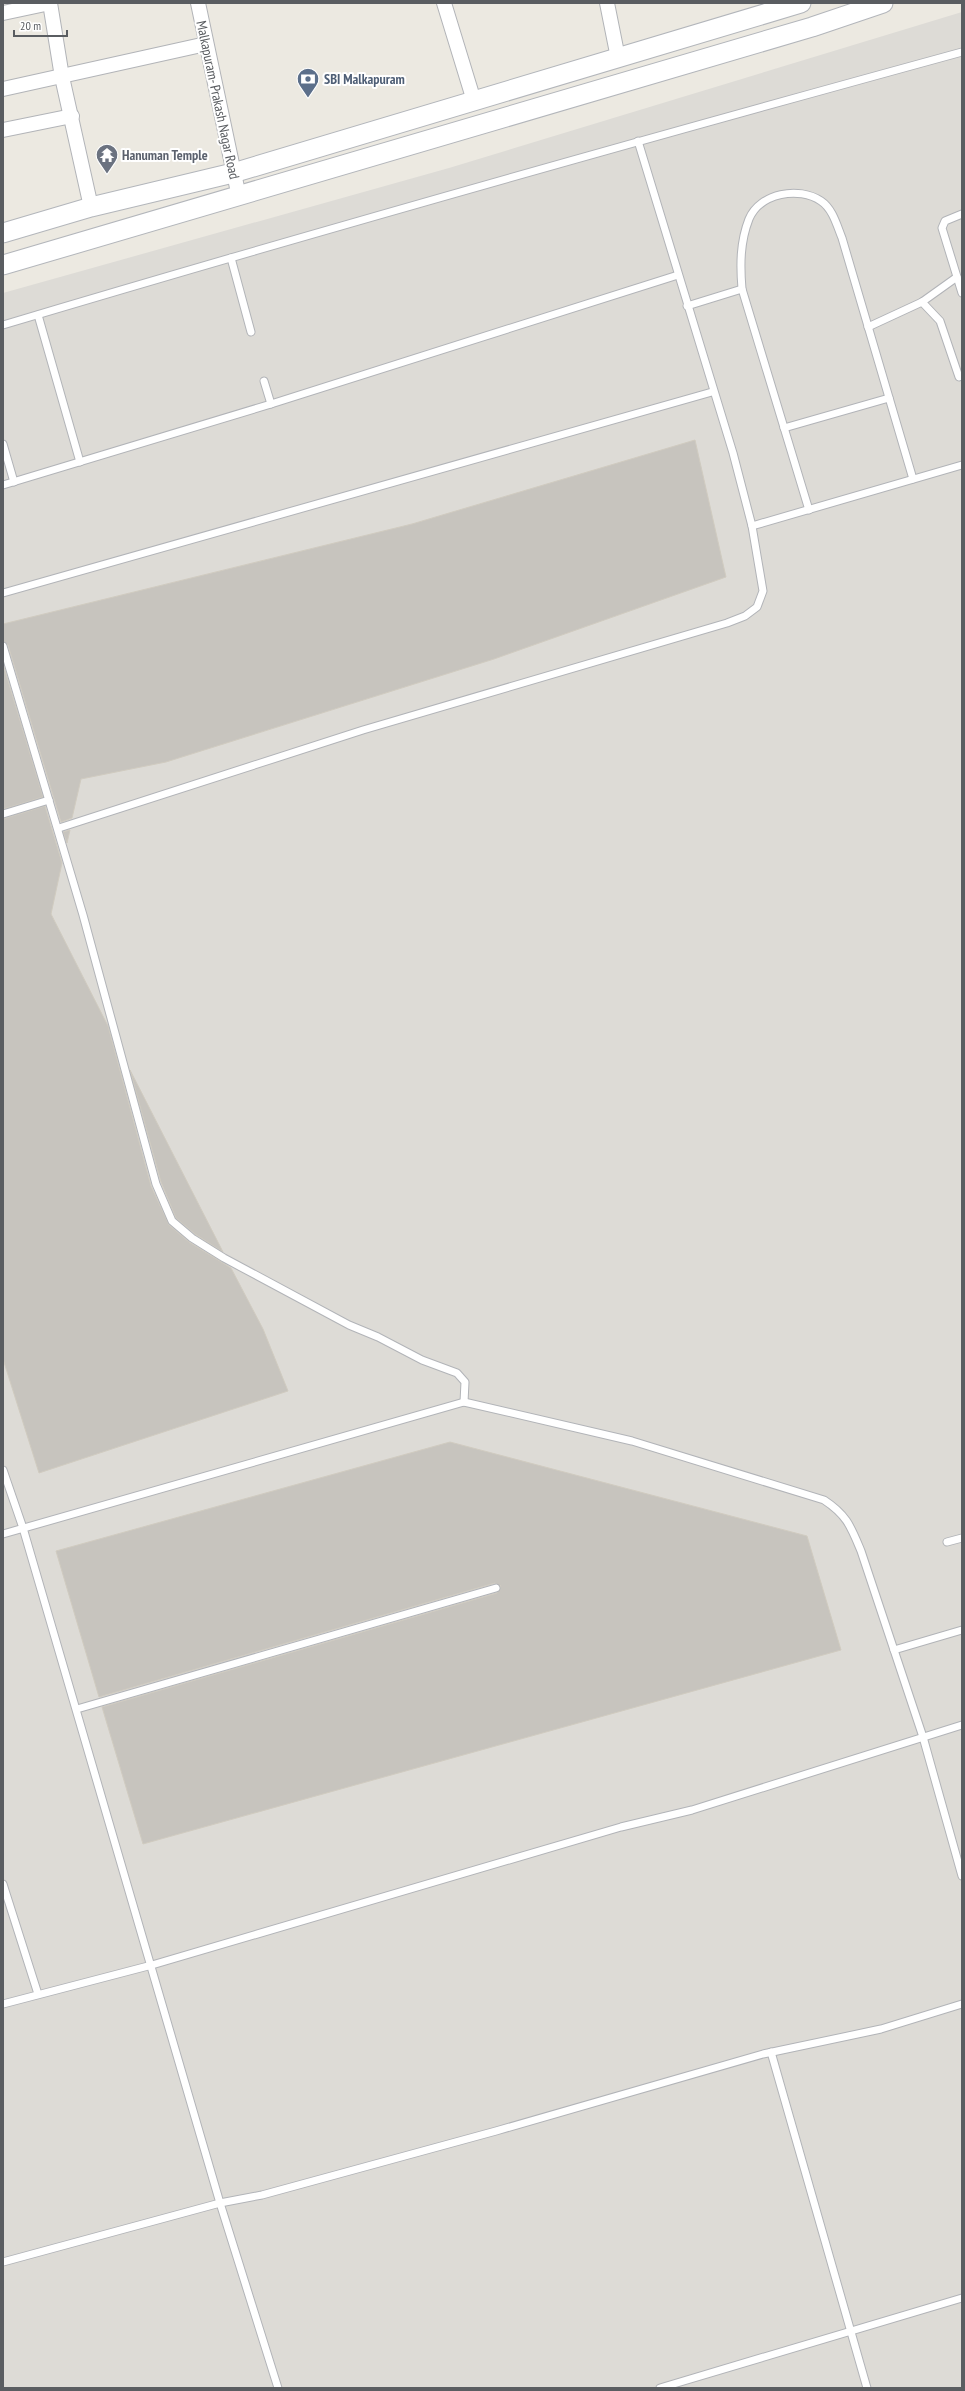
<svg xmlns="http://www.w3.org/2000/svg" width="965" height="2391" viewBox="0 0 965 2391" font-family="'PT Sans Narrow',sans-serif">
<rect width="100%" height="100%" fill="#ece9e1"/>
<polygon fill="#dddbd6" points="962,12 962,2388 3,2388 3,293 449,168"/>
<g fill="#c7c4be" stroke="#d0cbc0">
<polygon points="695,440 726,577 494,659 166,762 81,779 72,818 61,822 8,645 3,641 3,624 412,524"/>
<polygon points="3,664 43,797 3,809"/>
<polygon points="45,806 62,863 51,914 108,1026 151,1186 169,1225 189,1242 231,1268 263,1329 288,1391 39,1473 3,1359 3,819"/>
<polygon points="70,830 67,843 63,832"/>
<polygon points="130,1070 223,1252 195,1234 176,1218 161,1182"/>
<polygon points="450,1442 807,1536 841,1650 143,1844 102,1707 497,1593 501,1586 495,1583 99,1697 56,1551"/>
</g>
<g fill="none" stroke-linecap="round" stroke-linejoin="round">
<g stroke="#b2b4b8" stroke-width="9">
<g id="service">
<polyline points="962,214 945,221 942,228 962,293"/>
<polyline points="231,258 251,332"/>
<polyline points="922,302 940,321 959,377"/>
<polyline points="687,306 742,289"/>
<polyline points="38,315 80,462"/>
<path d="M3,325C321,230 641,140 962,52"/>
<polyline points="868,327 922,302 957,277"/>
<polyline points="264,381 271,404"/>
<polyline points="784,428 889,398"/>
<polyline points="3,444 14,482"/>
<polyline points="3,485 271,404 678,275"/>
<path d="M809,510L742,289C740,265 740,242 749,219C760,193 799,186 821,201C833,209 837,226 842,238L913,479"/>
<polyline points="752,526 962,465"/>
<polyline points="3,593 712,392"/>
<polyline points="3,646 83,915 156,1184 172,1221 192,1238 224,1258 349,1325 378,1337 422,1360 457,1373 465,1382 464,1402"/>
<polyline points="3,814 49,800"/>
<polyline points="59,828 363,730 727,623 745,616 757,607 763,591 752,526 733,453 638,141"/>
<polyline points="3,1470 23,1528 220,2203 278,2388"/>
<path d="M3,1534L464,1402L632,1441L824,1500C847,1515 851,1527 861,1551L923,1737L962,1876"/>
<polyline points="947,1542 962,1538"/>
<polyline points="894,1650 962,1630"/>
<polyline points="77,1709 496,1588"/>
<polyline points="3,1884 38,1994"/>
<polyline points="3,2004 152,1965 621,1827 692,1810 962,1725"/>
<polyline points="771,2052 867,2388"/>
<polyline points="3,2262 220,2203 262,2195 496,2131 763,2054 881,2029 962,2004"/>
<polyline points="660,2388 962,2298"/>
</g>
</g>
<g stroke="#b2b4b8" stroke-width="16">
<g id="minor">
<polyline points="50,3 62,77 91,207"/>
<polyline points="198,3 239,197"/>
<polyline points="444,3 474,101"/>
<polyline points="607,3 618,58"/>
<polyline points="3,13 50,3"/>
<polyline points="3,89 206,44"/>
<polyline points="3,130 72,116"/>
</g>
</g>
<g stroke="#b3b6bb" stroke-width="21">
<g id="secondary">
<polyline points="3,233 91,207 233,173 801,3"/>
<polyline points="3,265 812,27 883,3"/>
</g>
</g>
<use href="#service" stroke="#fff" stroke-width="7"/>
<use href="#minor" stroke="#fff" stroke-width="14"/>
<use href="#secondary" stroke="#fff" stroke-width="19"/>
</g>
<defs>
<g id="bank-pin" transform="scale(1.15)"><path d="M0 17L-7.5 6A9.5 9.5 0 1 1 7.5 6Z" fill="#5c6f8a" stroke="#fff"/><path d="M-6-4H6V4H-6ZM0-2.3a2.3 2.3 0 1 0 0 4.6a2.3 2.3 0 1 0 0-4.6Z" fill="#fff"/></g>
<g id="temple-pin" transform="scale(1.15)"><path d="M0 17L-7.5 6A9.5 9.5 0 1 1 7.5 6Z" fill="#6b7280" stroke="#fff"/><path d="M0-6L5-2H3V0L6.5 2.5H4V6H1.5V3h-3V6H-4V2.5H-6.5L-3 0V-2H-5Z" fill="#fff"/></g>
</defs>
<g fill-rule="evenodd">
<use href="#bank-pin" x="308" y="79"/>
<use href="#temple-pin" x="107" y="155"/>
</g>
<g text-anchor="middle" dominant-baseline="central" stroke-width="4" stroke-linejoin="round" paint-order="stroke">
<g font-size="14" font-weight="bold" fill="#4e5e75" stroke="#fff" text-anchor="start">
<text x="324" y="79">SBI Malkapuram</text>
</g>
<g font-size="14" fill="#5a5d61" stroke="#fff">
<text transform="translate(218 100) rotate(78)">Malkapuram- Prakash Nagar Road</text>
</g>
<g font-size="14" font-weight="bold" fill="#5b616d" stroke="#fff" text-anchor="start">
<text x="122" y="155">Hanuman Temple</text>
</g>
</g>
<rect width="965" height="2391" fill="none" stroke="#5a5d61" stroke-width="8"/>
<path d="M14 30v6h53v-6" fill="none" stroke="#5a5d61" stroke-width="2"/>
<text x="20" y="30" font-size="12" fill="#5a5d61" stroke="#ffffff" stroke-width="3" paint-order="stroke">20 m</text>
</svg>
